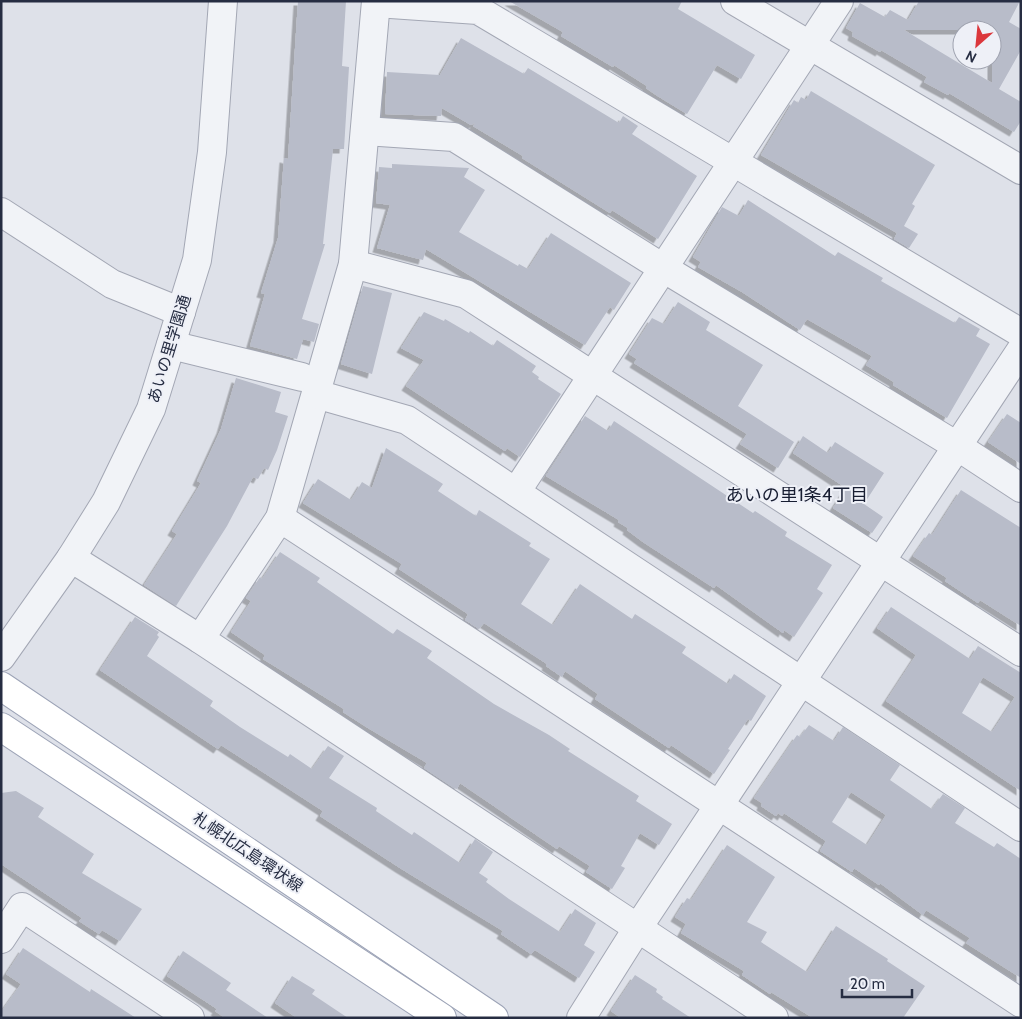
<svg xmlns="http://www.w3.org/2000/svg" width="1022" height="1019" viewBox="0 0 1022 1019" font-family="Cabin,'Noto Sans JP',sans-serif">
<defs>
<filter id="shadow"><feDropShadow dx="-4.5" dy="4.5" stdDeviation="0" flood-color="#0004"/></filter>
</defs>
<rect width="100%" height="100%" fill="#dee1e9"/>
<g fill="#b8bcc9" fill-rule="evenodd" filter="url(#shadow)">
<polygon points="298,1 346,1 342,66 349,67 344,149 333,149 323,244 325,244 302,319 319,324 314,342 303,339 297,359 250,346 265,294 261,293 278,238 284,158 288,159"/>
<polygon points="509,1 682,1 678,9 755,55 741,79 717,65 687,114 656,95 646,88 647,86 614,65 613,67 561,36 563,32"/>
<path d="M919,1H1020L1009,22L1021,29V50L999,89L1021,102V121L1014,132L949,93L948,95L924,82L927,77L881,50L880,52L852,36L853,32L846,28L860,3L885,17L890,10L908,20ZM904,30H992V83Z"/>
<polygon points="461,38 524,74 528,68 619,123 623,116 638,126 632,134 697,176 658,239 612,210 610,213 522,158 523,156 473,126 475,123 471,125 442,108 441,116 385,114 387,72 440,75"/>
<polygon points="811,91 935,165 912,204 915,206 904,226 918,234 909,248 894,239 897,233 761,155 794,100 798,103 801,97 806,100"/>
<polygon points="392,164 469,168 464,177 485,190 459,232 518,266 519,264 528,269 551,233 631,283 614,310 610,307 585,345 426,249 423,260 377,248 390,205 376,203 379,167 392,168"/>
<polygon points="748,200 835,256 838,252 883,278 881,281 955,323 959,317 980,329 976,336 990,344 947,418 893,385 894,382 866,365 872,356 807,319 800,330 742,292 698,267 701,262 693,257 722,207 739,216"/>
<polygon points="363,286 392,293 372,374 341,364"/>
<polygon points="678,302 710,322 706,330 763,365 738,406 794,442 778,468 740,444 747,434 634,363 637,359 629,354 652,318 664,324"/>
<polygon points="424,312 444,321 445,319 469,333 470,331 493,346 497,340 536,366 532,372 539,377 538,379 561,394 520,457 507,448 505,451 406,386 424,360 401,348"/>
<polygon points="236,378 281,392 275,412 288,416 277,450 268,470 264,468 258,479 253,477 227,526 176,606 144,585 177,534 172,531 201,483 197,481 221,429"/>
<polygon points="1007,414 1021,423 1021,464 988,442"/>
<polygon points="585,416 608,431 614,421 753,513 755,511 787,532 785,536 832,565 817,589 823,593 794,637 784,630 783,633 716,585 714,588 643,542 627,530 628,528 618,522 619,520 546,476"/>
<polygon points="803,436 828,453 835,442 884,473 864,504 883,517 872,533 833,508 846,488 793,453"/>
<polygon points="386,448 443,484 438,491 476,516 479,510 531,543 529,546 550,559 521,604 553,625 580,584 632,619 635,614 686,647 682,653 728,684 734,674 766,696 751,721 748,719 728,749 730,750 714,774 671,745 669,748 595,699 598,694 565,671 562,677 546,666 547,664 484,623 479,629 465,620 468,614 399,569 402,564 303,503 318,479 351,500 362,482 372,488"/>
<polygon points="961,490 1021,528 1021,626 980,600 978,603 945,581 947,578 913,556 929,533 932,535"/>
<polygon points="280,552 320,578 317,582 393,634 397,629 432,651 427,658 494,704 549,735 570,749 568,751 639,796 636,801 672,824 659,845 640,833 621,866 625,868 612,889 586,872 590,866 559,846 557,849 460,783 457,789 454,788 424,768 427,763 368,728 343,712 344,709 263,659 265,655 231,632 251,601 246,598 260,577 262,579"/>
<path d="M891,607L970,659L978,646L1021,673V791L886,701L916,655L877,628ZM983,677L1015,697L992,732L962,713Z"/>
<polygon points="135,617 159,632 157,635 159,637 147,656 213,701 210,706 240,727 288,757 290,754 312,769 328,746 344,756 329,778 377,808 376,811 412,835 414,832 460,863 475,839 493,852 479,873 488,879 486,882 509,899 560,932 575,909 596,923 584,945 595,952 579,978 535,950 531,954 501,934 503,931 400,868 320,816 323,811 221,745 218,749 100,670"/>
<path d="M809,725L834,741L843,727L900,765L890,780L932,809L943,794L965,808L955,823L994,847L997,843L1021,859V978L966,943L970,938L926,910L923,915L880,883L879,885L854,868L852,872L820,851L826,841L784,813L782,816L778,813L776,816L761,806L762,803L754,798L797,735L800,737ZM851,792L886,815L867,845L832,822Z"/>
<polygon points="16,791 44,808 38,817 94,854 82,873 142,909 120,941 102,930 99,934 79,921 82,918 1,864 1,793"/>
<polygon points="727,845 775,877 747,922 767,932 761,942 807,972 836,926 888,959 887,961 925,986 903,1018 813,1018 771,992 770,994 742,975 744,971 681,933 686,924 675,917 687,898 691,900"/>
<polygon points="23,948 90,992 91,989 136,1018 1,1018 1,1012 21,984 6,974"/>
<polygon points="183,951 231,983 226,990 268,1018 225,1018 215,1011 217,1009 167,976"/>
<polygon points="635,975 657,989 656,992 663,997 662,999 691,1018 621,1018 611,1011"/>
<polygon points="292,976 315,990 312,994 348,1018 297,1018 275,1003"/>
</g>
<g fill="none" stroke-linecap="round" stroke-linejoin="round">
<g stroke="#a3a7b4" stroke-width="30">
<g id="minor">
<polyline points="376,1 353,264 280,518 200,639 774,1018"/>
<polyline points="735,1 1021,170"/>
<polyline points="376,3 478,10 1021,333"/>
<polyline points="365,131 454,137 663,268 957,446 1021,488"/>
<polyline points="1,212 112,284 181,312"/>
<polyline points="353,264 466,294 1021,652"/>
<polyline points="171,345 302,377"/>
<polyline points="316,394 407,420 1021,827"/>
<polyline points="516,492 839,1"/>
<polyline points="280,518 1021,1003"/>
<polyline points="71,558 200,639"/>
<polyline points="1,657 71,558 106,502 151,409 197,260 212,152 223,1"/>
<polyline points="1,939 22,907 190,1018"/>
<polyline points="581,1018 637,929 1021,350"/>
</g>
</g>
<g stroke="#9ca3b6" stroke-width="30">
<g id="major">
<polyline points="1,686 494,1018"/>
<polyline points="1,727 442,1018"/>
</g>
</g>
<use href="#minor" stroke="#f1f3f7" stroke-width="28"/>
<use href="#major" stroke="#fff" stroke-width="28"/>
</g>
<g text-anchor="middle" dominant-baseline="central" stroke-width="4" stroke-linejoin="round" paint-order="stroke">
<g font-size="16" fill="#262d42" stroke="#eef0f7">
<text transform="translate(169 349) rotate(-73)">あいの里学園通</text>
<text transform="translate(248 852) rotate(34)">札幌北広島環状線</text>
</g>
<g font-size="18" fill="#181e32" stroke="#eef0f7">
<text x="797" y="495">あいの里1条4丁目</text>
</g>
</g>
<rect width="1022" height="1019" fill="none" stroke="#262d42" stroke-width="5"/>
<g transform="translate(977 45) rotate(207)"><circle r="24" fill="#eef0f7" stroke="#9ea2af"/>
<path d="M0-4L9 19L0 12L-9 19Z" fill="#db373c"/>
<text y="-8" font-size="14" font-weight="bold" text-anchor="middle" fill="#262d42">N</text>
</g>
<path d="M842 989v8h70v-8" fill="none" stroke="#262d42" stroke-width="2.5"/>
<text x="850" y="989" font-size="15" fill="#262d42" stroke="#eef0f7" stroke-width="4" paint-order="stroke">20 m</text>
</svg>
